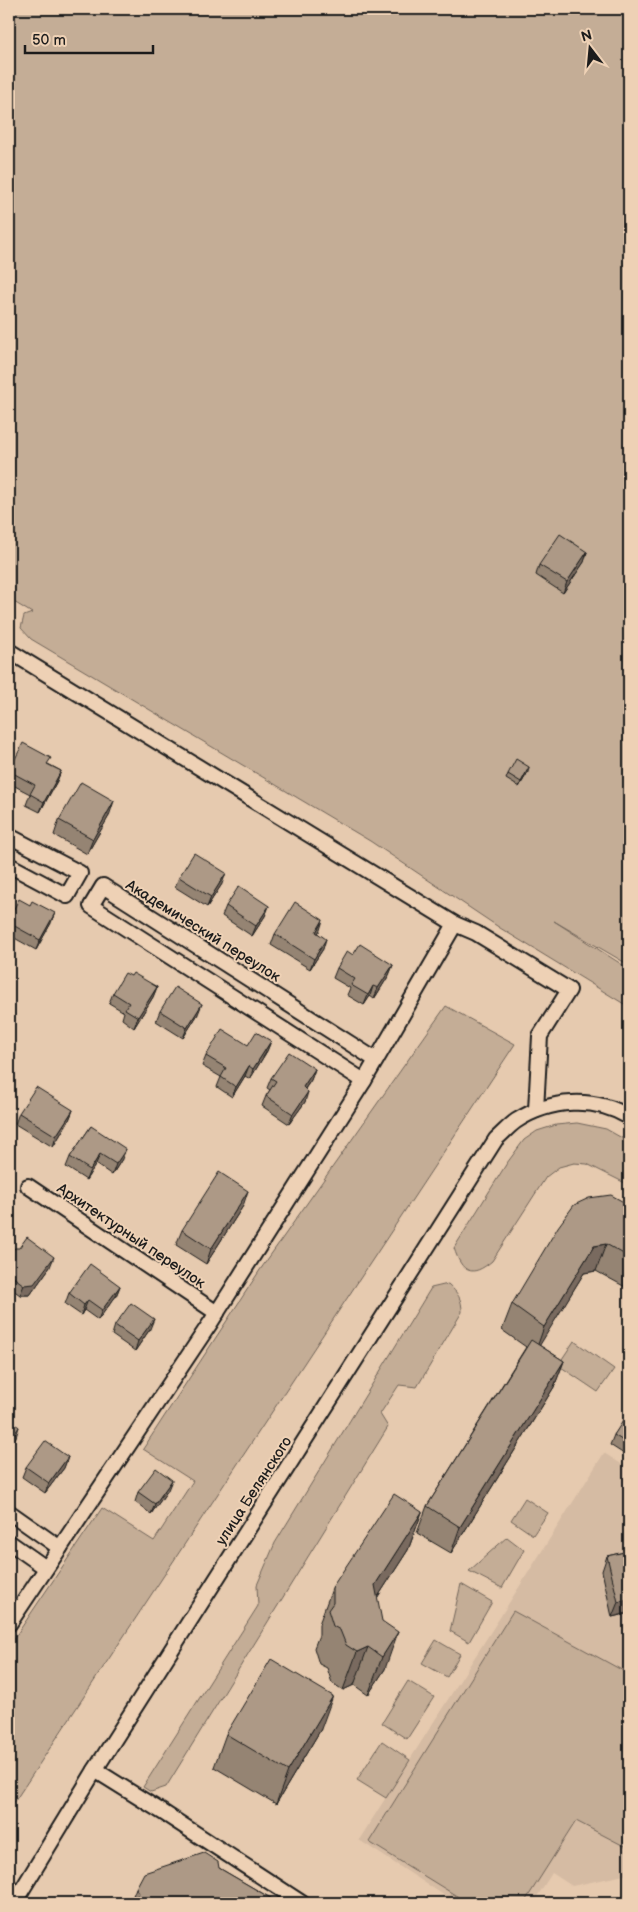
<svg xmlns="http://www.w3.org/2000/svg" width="638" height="1912" viewBox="0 0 638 1912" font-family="'Balsamiq Sans',sans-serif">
<rect width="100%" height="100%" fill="#e6caaf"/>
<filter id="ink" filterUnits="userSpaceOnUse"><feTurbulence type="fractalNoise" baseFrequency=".02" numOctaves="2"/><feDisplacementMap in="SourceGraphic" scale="10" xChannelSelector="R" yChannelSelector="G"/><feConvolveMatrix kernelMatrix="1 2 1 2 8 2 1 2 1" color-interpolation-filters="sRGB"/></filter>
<g filter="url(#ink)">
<polygon fill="#d5bba3" points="604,1453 629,1469 629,1874 572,1886 552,1873 533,1903 456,1903 359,1840"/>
<g fill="#c4ad96" stroke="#706459">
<polygon points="9,9 629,9 629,965 554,921 629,969 629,1007 500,928 370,841 31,639 21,628 24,616 32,613 9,599"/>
<polygon points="446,1006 515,1044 9,1810 9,1646 102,1508 154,1541 193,1481 143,1449 260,1270"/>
<path d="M577,1123L606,1129L629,1142V1185L587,1164L574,1163L559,1167L546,1177L492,1261C472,1278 462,1273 454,1248L507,1163L524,1140L537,1131L556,1125Z"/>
<path d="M448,1284C458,1293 462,1299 462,1312L417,1387L399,1385L380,1414L388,1427L166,1787L151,1792L143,1787L258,1606L257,1585L275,1543L431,1288Z"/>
<polygon points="574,1341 614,1369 598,1392 558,1365"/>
<polygon points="525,1498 548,1513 533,1535 511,1520"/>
<polygon points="507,1537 524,1550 502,1588 469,1571"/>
<polygon points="461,1584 492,1602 469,1642 450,1631"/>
<polygon points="513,1611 629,1674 629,1844 624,1846 576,1821 524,1903 468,1903 369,1842"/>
<polygon points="436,1640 460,1654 447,1677 422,1663"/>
<polygon points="408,1681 434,1697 407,1739 382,1723"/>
<polygon points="382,1741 410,1760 386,1798 357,1780"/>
</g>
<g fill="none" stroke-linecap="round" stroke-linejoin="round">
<g stroke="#1c1c1c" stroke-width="18">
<g id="street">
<polyline points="9,651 455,924 476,933 569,990 540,1036 536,1110"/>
<polyline points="9,836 80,873 67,896 9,865"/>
<polyline points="364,1081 91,906 103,886 376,1060"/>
<polyline points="28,1186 217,1313"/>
<polyline points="9,1512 60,1548"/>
<polyline points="9,1542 46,1568"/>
<polyline points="9,1624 211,1322 364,1081 455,924"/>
<polyline points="95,1770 164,1813 302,1903"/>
<path d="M14,1903L95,1770L496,1139C503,1133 509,1126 516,1121C550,1099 594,1096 629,1117"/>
</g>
</g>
<use href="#street" stroke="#eed1b5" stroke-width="14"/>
</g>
<g fill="#958473" stroke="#1c1c1c">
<polygon points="587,552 584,562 563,593 536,575 539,565"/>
<polygon points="48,764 61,771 57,781 40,812 26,805 30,794 9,783 9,771"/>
<polygon points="528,772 519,787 506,779 508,774"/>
<polygon points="109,816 87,854 54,835 59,820"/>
<polygon points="179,877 222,884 207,907 175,887"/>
<polygon points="226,906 269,906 265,916 252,936 222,916"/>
<polygon points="9,918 51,923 36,950 9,935"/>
<polygon points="320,930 318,933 323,949 310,969 271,945 275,934"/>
<polygon points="353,955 393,965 389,975 374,999 370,996 364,1005 347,995 350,988 333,978 337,968"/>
<polygon points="131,976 157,987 153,997 134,1028 122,1019 124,1012 109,1003 113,993"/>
<polygon points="160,1011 198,1014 183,1038 156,1021"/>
<polygon points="271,1041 267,1051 250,1079 245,1076 232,1097 217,1087 221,1077 202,1066 206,1056"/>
<polygon points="315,1069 311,1080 305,1089 305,1102 289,1124 262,1106 266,1096 270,1090 267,1088 271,1078"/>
<polygon points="73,1110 69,1120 53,1147 15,1124 19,1113"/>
<polygon points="91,1126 122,1159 112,1175 96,1164 86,1180 66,1167 70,1157"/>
<polygon points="629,1205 629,1289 596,1271 584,1273 539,1345 564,1361 554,1387 451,1553 417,1533 427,1506 526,1347 502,1330 512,1304"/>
<polygon points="243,1206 206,1264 176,1245 182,1230"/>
<polygon points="9,1252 50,1267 30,1295 20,1295 9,1287"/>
<polygon points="120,1286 116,1296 98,1320 84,1310 81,1315 65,1304 69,1293"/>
<polygon points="115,1325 150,1329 135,1351 112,1335"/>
<polygon points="629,1414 629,1447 624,1454 610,1445 614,1435"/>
<polygon points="68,1457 64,1468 45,1493 22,1477 26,1467"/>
<polygon points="168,1490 151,1514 135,1502 138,1492"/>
<polygon points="422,1512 408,1550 377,1598 385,1669 368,1695 354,1685 343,1690 332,1683 327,1668 319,1664 314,1648 319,1635 319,1624 333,1586"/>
<polygon points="629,1551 629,1613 612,1617 602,1571 607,1556"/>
<polygon points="321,1729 276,1804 214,1767 226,1734"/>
<polygon points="219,1868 279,1903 130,1903 136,1888"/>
</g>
<g fill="#796b5e" stroke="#1c1c1c">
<polygon points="587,552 584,562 563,593 567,582"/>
<polygon points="529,767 528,772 519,787 521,782"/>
<polygon points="61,771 57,781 40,812 44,802"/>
<polygon points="114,801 109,816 87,854 93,839"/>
<polygon points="226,873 222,884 207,907 211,897"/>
<polygon points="269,906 265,916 252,936 256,926"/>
<polygon points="55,913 51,923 36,950 40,940"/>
<polygon points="323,920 320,930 312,942 316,932"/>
<polygon points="326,939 323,949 310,969 314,959"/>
<polygon points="393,965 389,975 374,999 378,988"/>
<polygon points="373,986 370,996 364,1005 368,995"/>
<polygon points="157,987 153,997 134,1028 138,1017"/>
<polygon points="202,1004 198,1014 183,1038 187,1028"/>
<polygon points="271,1041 267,1051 250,1079 253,1069"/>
<polygon points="249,1066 245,1076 232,1097 236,1087"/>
<polygon points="315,1069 311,1080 299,1097 303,1087"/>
<polygon points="308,1092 305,1102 289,1124 293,1114"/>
<polygon points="73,1110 69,1120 53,1147 56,1136"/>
<polygon points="126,1149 122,1159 112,1175 116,1164"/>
<polygon points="100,1154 96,1164 86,1180 90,1170"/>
<polygon points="248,1191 243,1206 206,1264 211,1249"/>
<polygon points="606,1244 596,1271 584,1273 535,1353 544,1327 594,1246"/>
<polygon points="54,1257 50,1267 30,1295 20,1295 24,1285"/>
<polygon points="120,1286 116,1296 98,1320 102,1310"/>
<polygon points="88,1300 84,1310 81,1315 84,1305"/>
<polygon points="154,1319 150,1329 135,1351 138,1341"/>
<polygon points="564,1361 554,1387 451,1553 460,1527"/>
<polygon points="19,1427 16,1437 9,1447 9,1442"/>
<polygon points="629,1443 629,1447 624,1454 628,1444"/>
<polygon points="68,1457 64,1468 45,1493 49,1483"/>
<polygon points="172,1480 168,1490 151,1514 155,1504"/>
<polygon points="422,1512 408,1550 361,1623 375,1585"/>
<polygon points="629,1599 629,1613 612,1617 618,1602"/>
<polygon points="398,1632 385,1669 368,1695 382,1657"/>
<polygon points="368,1647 354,1685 343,1690 357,1652"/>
<polygon points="333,1696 321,1729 276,1804 288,1771"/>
</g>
<g fill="#ad9986" stroke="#1c1c1c">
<polygon points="560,534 587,552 567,582 539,565"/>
<polygon points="23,743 51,758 47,764 61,771 44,802 30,794 35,785 9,771"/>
<polygon points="516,759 529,767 521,782 508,774"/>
<polygon points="81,782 114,801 93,839 59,820"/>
<polygon points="194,853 226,873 211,897 179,877"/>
<polygon points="239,886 269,906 256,926 226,906"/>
<polygon points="19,899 30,905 32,901 55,913 40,940 9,923 9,918"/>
<polygon points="295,902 323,920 316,932 326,939 314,959 275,934"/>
<polygon points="360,944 393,965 378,988 373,986 368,995 351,985 355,979 337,968 347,951 353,955"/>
<polygon points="125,973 131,976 133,973 157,987 138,1017 125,1009 129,1003 113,993"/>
<polygon points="175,987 202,1004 187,1028 160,1011"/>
<polygon points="222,1029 248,1045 256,1032 271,1041 253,1069 249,1066 236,1087 221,1077 226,1068 206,1056"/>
<polygon points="289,1052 315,1069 303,1087 308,1092 293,1114 266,1096 276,1081 271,1078"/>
<polygon points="36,1087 73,1110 56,1136 19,1113"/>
<polygon points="91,1126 126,1149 116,1164 100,1154 90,1170 70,1157"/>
<polygon points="219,1172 248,1191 211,1249 182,1230"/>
<polygon points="611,1195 629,1205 629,1257 606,1244 594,1246 544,1327 512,1304 558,1227 574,1205 589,1198"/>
<polygon points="27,1237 54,1257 34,1284 24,1285 12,1276 9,1270 9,1252 15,1248 19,1248"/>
<polygon points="90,1264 120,1286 102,1310 88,1300 84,1305 69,1293"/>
<polygon points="131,1303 154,1319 138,1341 115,1325"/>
<polygon points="531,1340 564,1361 460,1527 427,1506"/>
<polygon points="628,1413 629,1414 629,1443 628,1444 614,1435"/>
<polygon points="9,1419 19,1427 9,1442"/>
<polygon points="45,1441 68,1457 49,1483 26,1467"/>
<polygon points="156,1468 172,1480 155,1504 138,1492"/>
<polygon points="394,1494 422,1512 375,1585 382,1621 398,1632 382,1657 368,1647 357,1652 346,1645 340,1630 333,1626 328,1610 333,1603 333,1586"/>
<polygon points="629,1551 629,1599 618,1602 607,1556"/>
<polygon points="271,1659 333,1696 288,1771 226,1734"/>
<polygon points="204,1853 218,1862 219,1868 279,1903 134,1903 139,1893 136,1888 144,1873"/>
</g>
</g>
<g text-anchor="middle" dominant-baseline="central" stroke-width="4" stroke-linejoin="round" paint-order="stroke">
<g font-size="15" fill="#1c1c1c" stroke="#eed1b5">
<text transform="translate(203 931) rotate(32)">Академический переулок</text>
<text transform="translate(131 1236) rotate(34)">Архитектурный переулок</text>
<text transform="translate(254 1491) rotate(-57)">улица Белянского</text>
</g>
</g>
<rect width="638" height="1912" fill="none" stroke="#eed1b5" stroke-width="30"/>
<rect x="15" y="15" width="608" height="1882" fill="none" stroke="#1c1c1c" stroke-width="2" filter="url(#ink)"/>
<g transform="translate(590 48) rotate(344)" stroke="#eed1b5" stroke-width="4" paint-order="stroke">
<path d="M0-4L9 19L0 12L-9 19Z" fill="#1c1c1c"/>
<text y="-8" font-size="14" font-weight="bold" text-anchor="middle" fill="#1c1c1c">N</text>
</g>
<path d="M25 45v8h128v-8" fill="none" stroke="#1c1c1c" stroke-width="2.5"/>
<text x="32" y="45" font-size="15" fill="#1c1c1c" stroke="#eed1b5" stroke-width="4" paint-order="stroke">50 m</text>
</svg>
